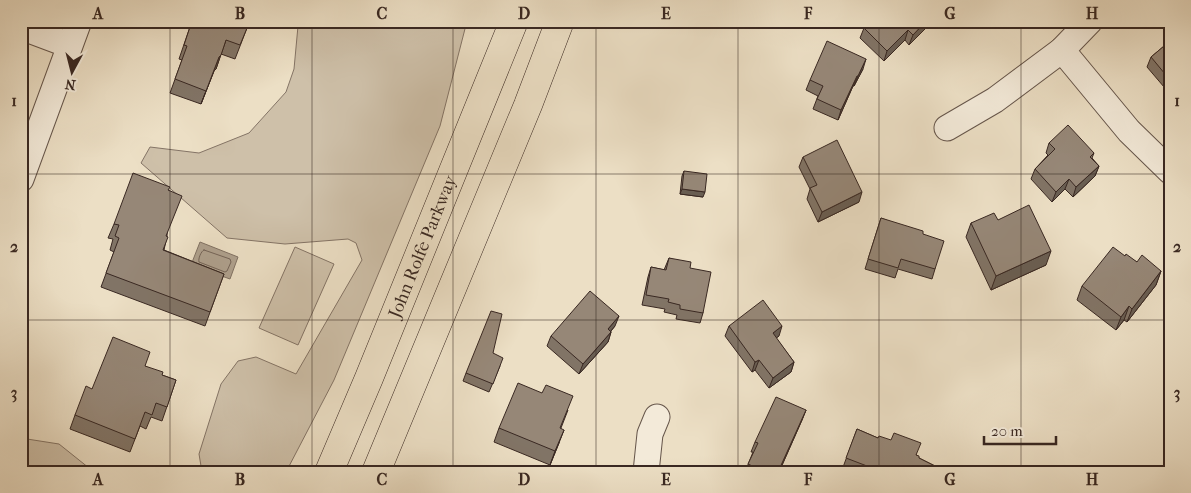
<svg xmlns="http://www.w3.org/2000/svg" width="1191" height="493" viewBox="0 0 1191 493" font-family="'IM FELL French Canon',serif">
<rect width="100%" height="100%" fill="#ecdfc5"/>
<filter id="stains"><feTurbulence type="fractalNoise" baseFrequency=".004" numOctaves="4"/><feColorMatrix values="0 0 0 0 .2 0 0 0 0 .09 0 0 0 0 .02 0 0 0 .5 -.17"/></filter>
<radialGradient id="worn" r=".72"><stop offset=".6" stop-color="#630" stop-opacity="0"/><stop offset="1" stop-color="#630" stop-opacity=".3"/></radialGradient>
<g fill="#cec0a9" stroke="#847466">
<polygon points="295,21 467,21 440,126 334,380 286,472 202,472 199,454 221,384 238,361 256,357 296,374 362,260 356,243 348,239 285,244 227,238 141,163 150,147 199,153 249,133 286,92 294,69 298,26"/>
<polygon points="295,247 334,264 298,345 259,328"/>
<polygon points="27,439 59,444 94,472 27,472 22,447"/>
</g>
<polygon fill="#afa18e" stroke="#807163" points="200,242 238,257 230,279 191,265"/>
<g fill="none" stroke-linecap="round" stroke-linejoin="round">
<path stroke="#746458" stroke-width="1" d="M204,250L230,259L231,262L227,271L225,272L199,262C198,259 201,251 204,250Z"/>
<g stroke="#66564b" stroke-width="27">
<g id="minor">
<polyline points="21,27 69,45"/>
<polyline points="1062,50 1129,131 1170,171"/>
<polyline points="947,128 995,100 1062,50 1090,21"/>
<polyline points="21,179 79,21"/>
<polyline points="646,472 650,434 657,417"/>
</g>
</g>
<g stroke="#392822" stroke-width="29">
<g id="primary">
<path id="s1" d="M329,472L369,378L514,21"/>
<polyline points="376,472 528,105 560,21"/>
</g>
</g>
<use href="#minor" stroke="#f3ead9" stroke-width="25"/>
<use href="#primary" stroke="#ecdfc5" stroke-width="28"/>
</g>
<g fill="#817466" stroke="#392822">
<polygon points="192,21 232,22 247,28 235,59 221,54 216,69 214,71 201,104 170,93 182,60 179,59"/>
<polygon points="871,21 930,21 928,26 909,45 905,40 884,61 860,38 864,28"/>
<polygon points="963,21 972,21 967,26"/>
<polygon points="1170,41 1170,94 1147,67 1151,57"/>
<polygon points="863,69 854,86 853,86 838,120 813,109 818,96 806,90 810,80"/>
<polygon points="1049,143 1094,153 1092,158 1099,166 1095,176 1073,197 1065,189 1052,202 1031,179 1035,169 1048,155 1046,153"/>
<polygon points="803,157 859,202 818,222 807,199 810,189 799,167"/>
<polygon points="684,171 703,197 680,194 682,176"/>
<polygon points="169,190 167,236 164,250 224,274 205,326 101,287 114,252 110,250 113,239 108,238 114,224"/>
<polygon points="881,218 923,234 935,269 932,279 898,269 895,278 865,269"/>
<polygon points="998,220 1046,265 991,290 966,237 971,223"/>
<polygon points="1125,256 1137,262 1161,271 1156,285 1127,322 1124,320 1116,330 1077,300 1082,286"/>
<polygon points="669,258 690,268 703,313 700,323 676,319 677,315 664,312 665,309 642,305 648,277 651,267 664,270"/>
<polygon points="615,326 611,331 611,332 608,342 579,374 547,346 551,336"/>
<polygon points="729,326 779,336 776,338 794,362 791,372 769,388 755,370 752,372 725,336"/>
<polygon points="493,353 500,366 489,392 463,381 466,373"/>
<polygon points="145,366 162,375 176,380 162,421 151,417 146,429 140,426 130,452 70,429 75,415 92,389"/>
<polygon points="568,410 561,428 559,443 550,465 494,442 499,428"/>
<polygon points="806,410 802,420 779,472 745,472 753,452 751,452 755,442"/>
<polygon points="857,429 917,455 919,458 947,472 848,472 842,470"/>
</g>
<g fill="#695e53" stroke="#392822">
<polygon points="926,21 930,21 928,26 909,45 913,35"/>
<polygon points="908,30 905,40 884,61 887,51"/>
<polygon points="226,40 216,69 214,71 201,104 219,57"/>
<polygon points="866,59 863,69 854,86 858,76"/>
<polygon points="857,76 853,86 838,120 841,110"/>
<polygon points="1099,166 1095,176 1073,197 1076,187"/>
<polygon points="1069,179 1065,189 1052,202 1056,192"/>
<polygon points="682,189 705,192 703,197 680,194"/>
<polygon points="862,192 859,202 818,222 822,212"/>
<polygon points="1051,251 1046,265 991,290 996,276"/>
<polygon points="1161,271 1156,285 1127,322 1132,309"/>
<polygon points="1129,306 1124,320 1116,330 1121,317"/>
<polygon points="619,316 615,326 604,339 608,329"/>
<polygon points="782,326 779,336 769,343 773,333"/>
<polygon points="611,332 608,342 579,374 583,364"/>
<polygon points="759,360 755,370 752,372 755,362"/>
<polygon points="794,362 791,372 769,388 773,378"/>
<polygon points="806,410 802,420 779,472 778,472"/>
<polygon points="564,430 559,443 550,465 555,451"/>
</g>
<g fill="#968777" stroke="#392822">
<polygon points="192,21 232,21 232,22 247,28 240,45 226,40 221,55 219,57 206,91 175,79 187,46 184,45"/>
<polygon points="871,21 926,21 913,35 908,30 887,51 864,28"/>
<polygon points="827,41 866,59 858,76 857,76 841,110 817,99 823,86 810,80"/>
<polygon points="1170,41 1170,80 1151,57"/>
<polygon points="1068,125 1094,153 1090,157 1099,166 1076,187 1069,179 1056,192 1035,169 1055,149 1049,143"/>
<polygon points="837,140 862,192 822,212 810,188 817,185 803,157"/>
<polygon points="684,171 707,174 705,192 682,189"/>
<polygon points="133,173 170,187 168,190 182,196 166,236 168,237 163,250 224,274 210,312 106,273 119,238 115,236 119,225 114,224"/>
<polygon points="1029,205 1051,251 996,276 971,223 994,213 998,220"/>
<polygon points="881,218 923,231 923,234 944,241 935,269 901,259 898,268 868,259"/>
<polygon points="1113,247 1125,256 1126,254 1137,262 1142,255 1161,271 1132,309 1129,306 1121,317 1082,286"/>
<polygon points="669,258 691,262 690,268 711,272 703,313 680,309 680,305 668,302 669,299 646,295 651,267 666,270"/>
<polygon points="590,291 619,316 608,329 611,332 583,364 551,336"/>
<polygon points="763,300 782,326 773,333 794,362 773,378 759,360 755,362 729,326"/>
<polygon points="491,311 502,314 493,353 503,358 493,384 466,373"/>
<polygon points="113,337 150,352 145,366 163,372 162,375 176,380 167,407 156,403 152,415 145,412 135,439 75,415 86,386 92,389"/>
<polygon points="518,383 542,393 546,385 573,396 560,428 564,430 555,451 499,428"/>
<polygon points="776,397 806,410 778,472 765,472 748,464 758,443 755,442"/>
<polygon points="857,429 878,438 879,436 891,440 894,433 921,443 916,455 919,456 919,458 947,472 865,472 867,466 846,458"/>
</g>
<path fill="none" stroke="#392822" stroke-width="1" stroke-opacity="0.55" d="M170,21V472M312,21V472M453,21V472M596,21V472M738,21V472M879,21V472M1021,21V472M21,174H1170M21,320H1170"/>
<g text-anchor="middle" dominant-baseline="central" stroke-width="4" stroke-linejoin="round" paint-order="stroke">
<g font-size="18" fill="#392822" stroke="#f3ead9">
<text stroke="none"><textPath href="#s1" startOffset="244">John Rolfe Parkway</textPath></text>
</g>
</g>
<rect width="1191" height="493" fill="none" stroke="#ecdfc5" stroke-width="55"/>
<g transform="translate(72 72) rotate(187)" stroke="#f3ead9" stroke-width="4" paint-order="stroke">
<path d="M0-4L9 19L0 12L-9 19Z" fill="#392822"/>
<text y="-8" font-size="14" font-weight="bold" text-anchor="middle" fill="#392822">N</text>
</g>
<path d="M984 436v8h72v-8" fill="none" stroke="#392822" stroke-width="2.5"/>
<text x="991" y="436" font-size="15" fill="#392822" stroke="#f3ead9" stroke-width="4" paint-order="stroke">20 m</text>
<rect x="28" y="28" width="1136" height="438" fill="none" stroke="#392822" stroke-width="2"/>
<g font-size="16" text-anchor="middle" font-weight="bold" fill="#392822">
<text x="98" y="19">A</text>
<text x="240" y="19">B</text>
<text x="382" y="19">C</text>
<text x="524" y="19">D</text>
<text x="666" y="19">E</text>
<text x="808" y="19">F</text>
<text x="950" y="19">G</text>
<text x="1092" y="19">H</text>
<text x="14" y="106">1</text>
<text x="1177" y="106">1</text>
<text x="14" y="252">2</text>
<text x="1177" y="252">2</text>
<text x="14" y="398">3</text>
<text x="1177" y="398">3</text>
<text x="98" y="485">A</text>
<text x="240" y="485">B</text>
<text x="382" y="485">C</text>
<text x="524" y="485">D</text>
<text x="666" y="485">E</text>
<text x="808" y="485">F</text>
<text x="950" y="485">G</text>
<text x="1092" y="485">H</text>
</g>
<rect width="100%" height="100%" filter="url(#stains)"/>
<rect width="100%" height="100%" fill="url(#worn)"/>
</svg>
